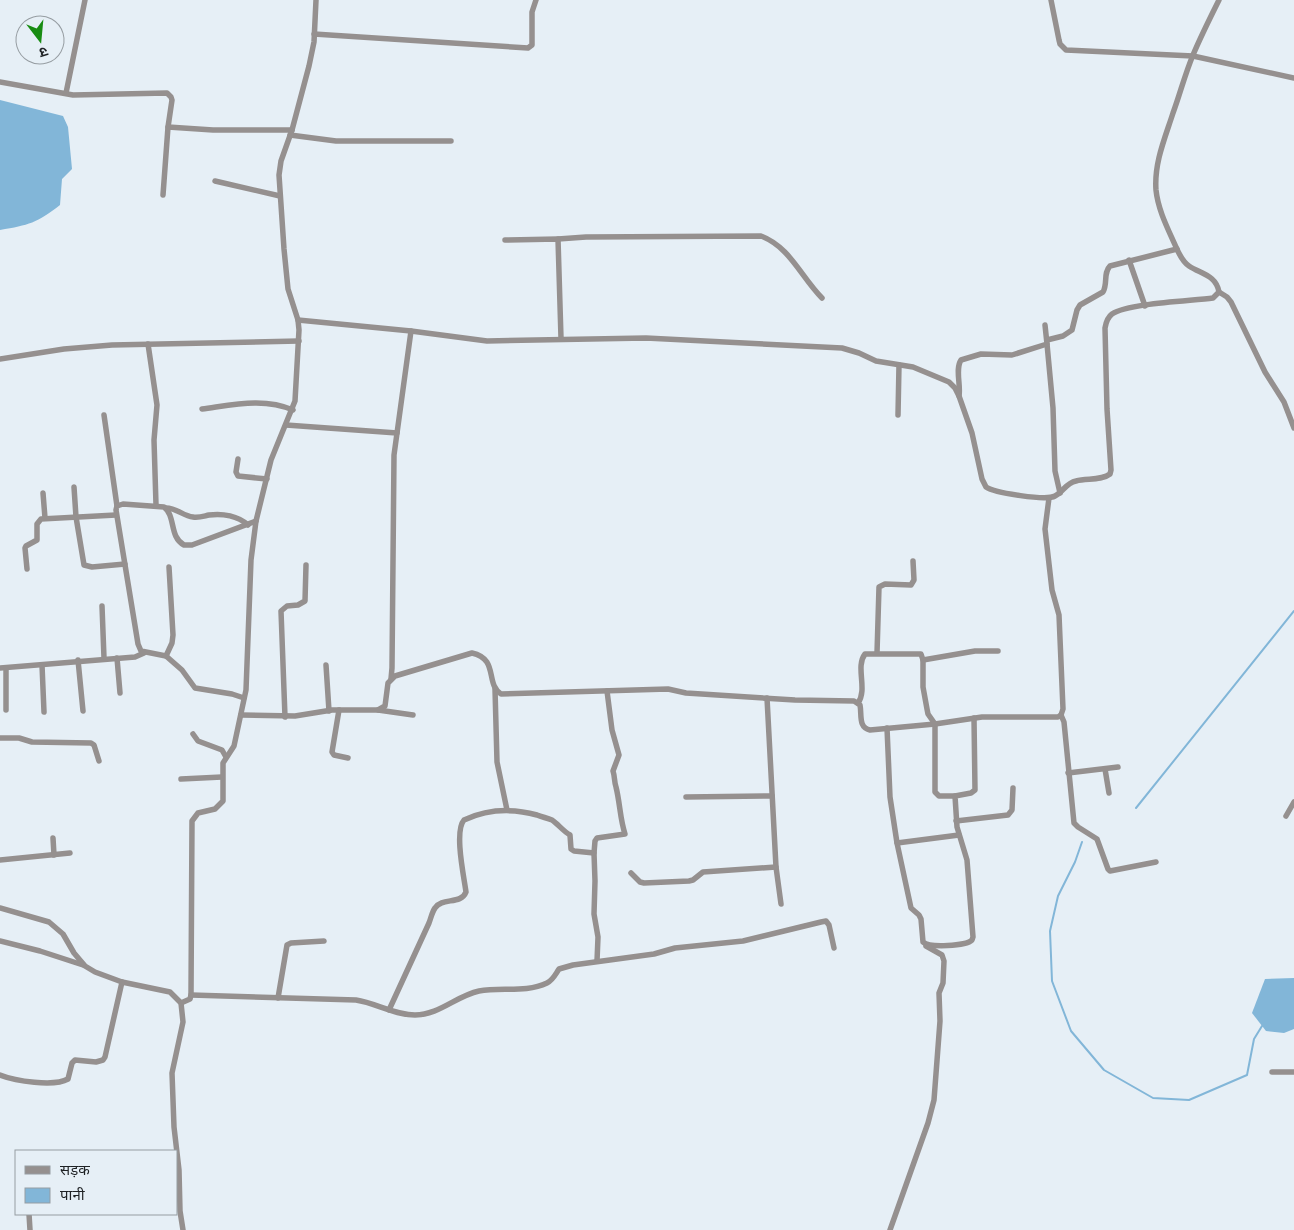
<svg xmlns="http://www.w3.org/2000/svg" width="1294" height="1230" viewBox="0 0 1294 1230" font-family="Helvetica,'Noto Sans Devanagari',sans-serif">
<rect width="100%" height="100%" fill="#e6eff6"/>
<g fill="#82b6d8">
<path d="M0,100L63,116L68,127L72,169L62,179L60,205C37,223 29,225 0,230Z"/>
<polygon points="1294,978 1294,1029 1284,1033 1266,1031 1252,1013 1265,979"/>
</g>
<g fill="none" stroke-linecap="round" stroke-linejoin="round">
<g stroke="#82b6d8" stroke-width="2">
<polyline points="1136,808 1294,611"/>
<polyline points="1082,842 1075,862 1058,896 1050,931 1052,981 1071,1031 1104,1070 1153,1098 1189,1100 1247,1075 1254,1039 1262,1026"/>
</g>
<g stroke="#95908f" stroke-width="5.5">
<polyline points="1051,0 1059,40 1060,44 1066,50 1193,56 1294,78"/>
<polyline points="314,34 528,48 532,45 532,12 536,0"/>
<polyline points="0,82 73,95 167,93 171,97 172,100 168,127 213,130 292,130"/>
<polyline points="66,93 85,0"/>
<polyline points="290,135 336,141 451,141"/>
<polyline points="215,181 280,196"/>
<polyline points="163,195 168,127"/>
<path d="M558,239L586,237L761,236C790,247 801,277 822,298"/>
<polyline points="505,240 558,239 561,338"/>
<polyline points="1129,260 1145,306"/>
<polyline points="1219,292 1227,297 1231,302 1265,372 1284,402 1294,428"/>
<path d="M298,320L411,331L487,341L646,338L842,348L859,353L876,361L913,367L949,382L955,388L959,396L972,433L982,479L986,487C995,493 1046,501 1055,496C1063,492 1066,483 1076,481C1087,478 1101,481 1110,474L1111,470L1107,409L1105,328C1106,322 1108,317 1112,314C1129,303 1190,301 1213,298L1219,292C1216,275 1201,274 1189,266C1183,262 1179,254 1176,247C1168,229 1158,210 1156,190C1154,163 1165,138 1173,113C1180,94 1185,74 1193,55C1201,36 1210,18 1219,0"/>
<path d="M1047,340L1063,336L1072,330L1077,310L1080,305L1103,292C1108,283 1103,273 1110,266L1177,249"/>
<polyline points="148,344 157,405 154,440 156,505"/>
<polyline points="1047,344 1053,408 1055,471 1060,493"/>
<polyline points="0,359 64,349 112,345 299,341"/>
<path d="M959,396C961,385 955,369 961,360L981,354L1012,355L1047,344L1045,325"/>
<path d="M202,409C232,405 264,397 293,410"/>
<polyline points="104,415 117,506"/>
<polyline points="898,415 899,365"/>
<polyline points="286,425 397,433"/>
<polyline points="238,459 236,472 238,476 267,479"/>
<polyline points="74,487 76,517 84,565 92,567 125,564"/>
<polyline points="43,493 45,518"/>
<path d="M166,508C177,508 183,516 193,517C199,518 204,516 209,515C223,513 238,516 248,525"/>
<polyline points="27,569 25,548 26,546 37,540 37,524 41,519 116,515"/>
<polyline points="102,606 104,658"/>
<polyline points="877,653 879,587 885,584 911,585 914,580 913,561"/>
<polyline points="166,656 172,643 173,635 169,567"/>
<polyline points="117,658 120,693"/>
<polyline points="78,660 83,711"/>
<polyline points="923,660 975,651 998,651"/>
<polyline points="42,665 44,712"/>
<polyline points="326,665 329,711"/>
<polyline points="0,668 135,657 144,653"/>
<polyline points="391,679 392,668 394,455 411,331"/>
<polyline points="495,689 497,762 507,810"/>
<path d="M244,698L232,694L195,688L182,670L166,656L141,651L138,644L116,510L117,506L123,504L164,507C176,516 169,537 184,545H192L256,521"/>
<path d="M858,703C868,689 855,667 865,654H921L923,660V687L927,709L928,714L935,724V792L939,796H955"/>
<polyline points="6,710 6,668"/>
<polyline points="339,710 332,752 334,755 348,758"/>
<polyline points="378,710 413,715"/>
<path d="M241,715L295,716L332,710H378L385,706L388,683L395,676L472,653C499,659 485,684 501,694L668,689L686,693L795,700L854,701L860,705C862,715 858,727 870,730L935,724L982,717H1058L1061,715L1063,709L1059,615L1052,590L1045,529L1049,498"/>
<polyline points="1061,715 1064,722 1074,823 1078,827 1097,839 1108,869 1110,871 1156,862"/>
<polyline points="285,717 281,611 287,606 298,605 305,601 306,565"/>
<path d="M887,728L890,797L897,843L911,908L919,915L921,919L923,942C929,948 966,946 972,940L973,937L967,860L957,827L955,796L971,793L975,790L974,718"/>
<polyline points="193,734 198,741 222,750 226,757"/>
<polyline points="0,738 19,738 32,742 91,743 94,745 99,761"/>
<polyline points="1105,769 1109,793"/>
<polyline points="1068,773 1118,767"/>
<polyline points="181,779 222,777"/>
<polyline points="686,797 772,796"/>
<polyline points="1286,816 1294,802"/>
<polyline points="956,821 1008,815 1012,810 1013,788"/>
<polyline points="53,838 54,855"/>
<polyline points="897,843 959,835"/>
<polyline points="594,853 595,881 594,914 598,937 597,961"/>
<polyline points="0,860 70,853"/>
<polyline points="776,867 781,904"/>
<polyline points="631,873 640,882 644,883 689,881 693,880 703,872 776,867 767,698"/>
<polyline points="0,908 49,922 63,934 74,953 85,966 95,972 122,982 170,992 181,1003 183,1022 172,1073 174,1127 179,1170 180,1211 183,1230"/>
<polyline points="0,941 40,951 83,965"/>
<path d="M191,995L356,1000C376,1003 394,1015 415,1015C439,1015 456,996 479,991C501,987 526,993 547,983C553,980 555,975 559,969L573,965L654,954L675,948L743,941L821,922L826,921L829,925L834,948"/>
<polyline points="278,998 287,945 291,943 324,941"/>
<polyline points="181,1003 190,999 191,995 192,821 198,813 215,809 223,801 223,763 234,746 246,690 251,560 256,521 271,460 295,401 299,330 298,320 288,289 284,249 279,175 281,161 292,130 309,66 314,42 316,0"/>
<path d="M389,1010L429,923C431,918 432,912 435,908C442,897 461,905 466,892C464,877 454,831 464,820C488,809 512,808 537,815C542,817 547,818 552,820C558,824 563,831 570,835L571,849L574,851L594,853L595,841L597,838L625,834C620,819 620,803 616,787C614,781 615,777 613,771L619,755L612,730L607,691"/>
<polyline points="1272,1072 1294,1072"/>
<path d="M0,1075C15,1081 54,1087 68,1079L72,1063L75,1060L96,1062L103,1060L105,1057L122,982"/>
<polyline points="29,1214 30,1230"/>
<polyline points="890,1230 928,1123 934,1100 940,1021 939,993 943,983 944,961 942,955 926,946"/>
</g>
</g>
<rect x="15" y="1150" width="162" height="65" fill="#e6eff6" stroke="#969da2"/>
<rect x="25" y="1166" width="25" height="8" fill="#95908f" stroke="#969da2"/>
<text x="60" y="1175" font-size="15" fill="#1f2225">सड़क</text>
<rect x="25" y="1188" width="25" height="15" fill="#82b6d8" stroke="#969da2"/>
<text x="60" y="1200" font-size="15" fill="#1f2225">पानी</text>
<g transform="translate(40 40) rotate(164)"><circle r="24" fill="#e6eff6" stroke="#969da2"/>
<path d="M0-4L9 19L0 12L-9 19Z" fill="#188c12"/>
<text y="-8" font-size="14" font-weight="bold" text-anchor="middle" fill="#1f2225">उ</text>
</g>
</svg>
